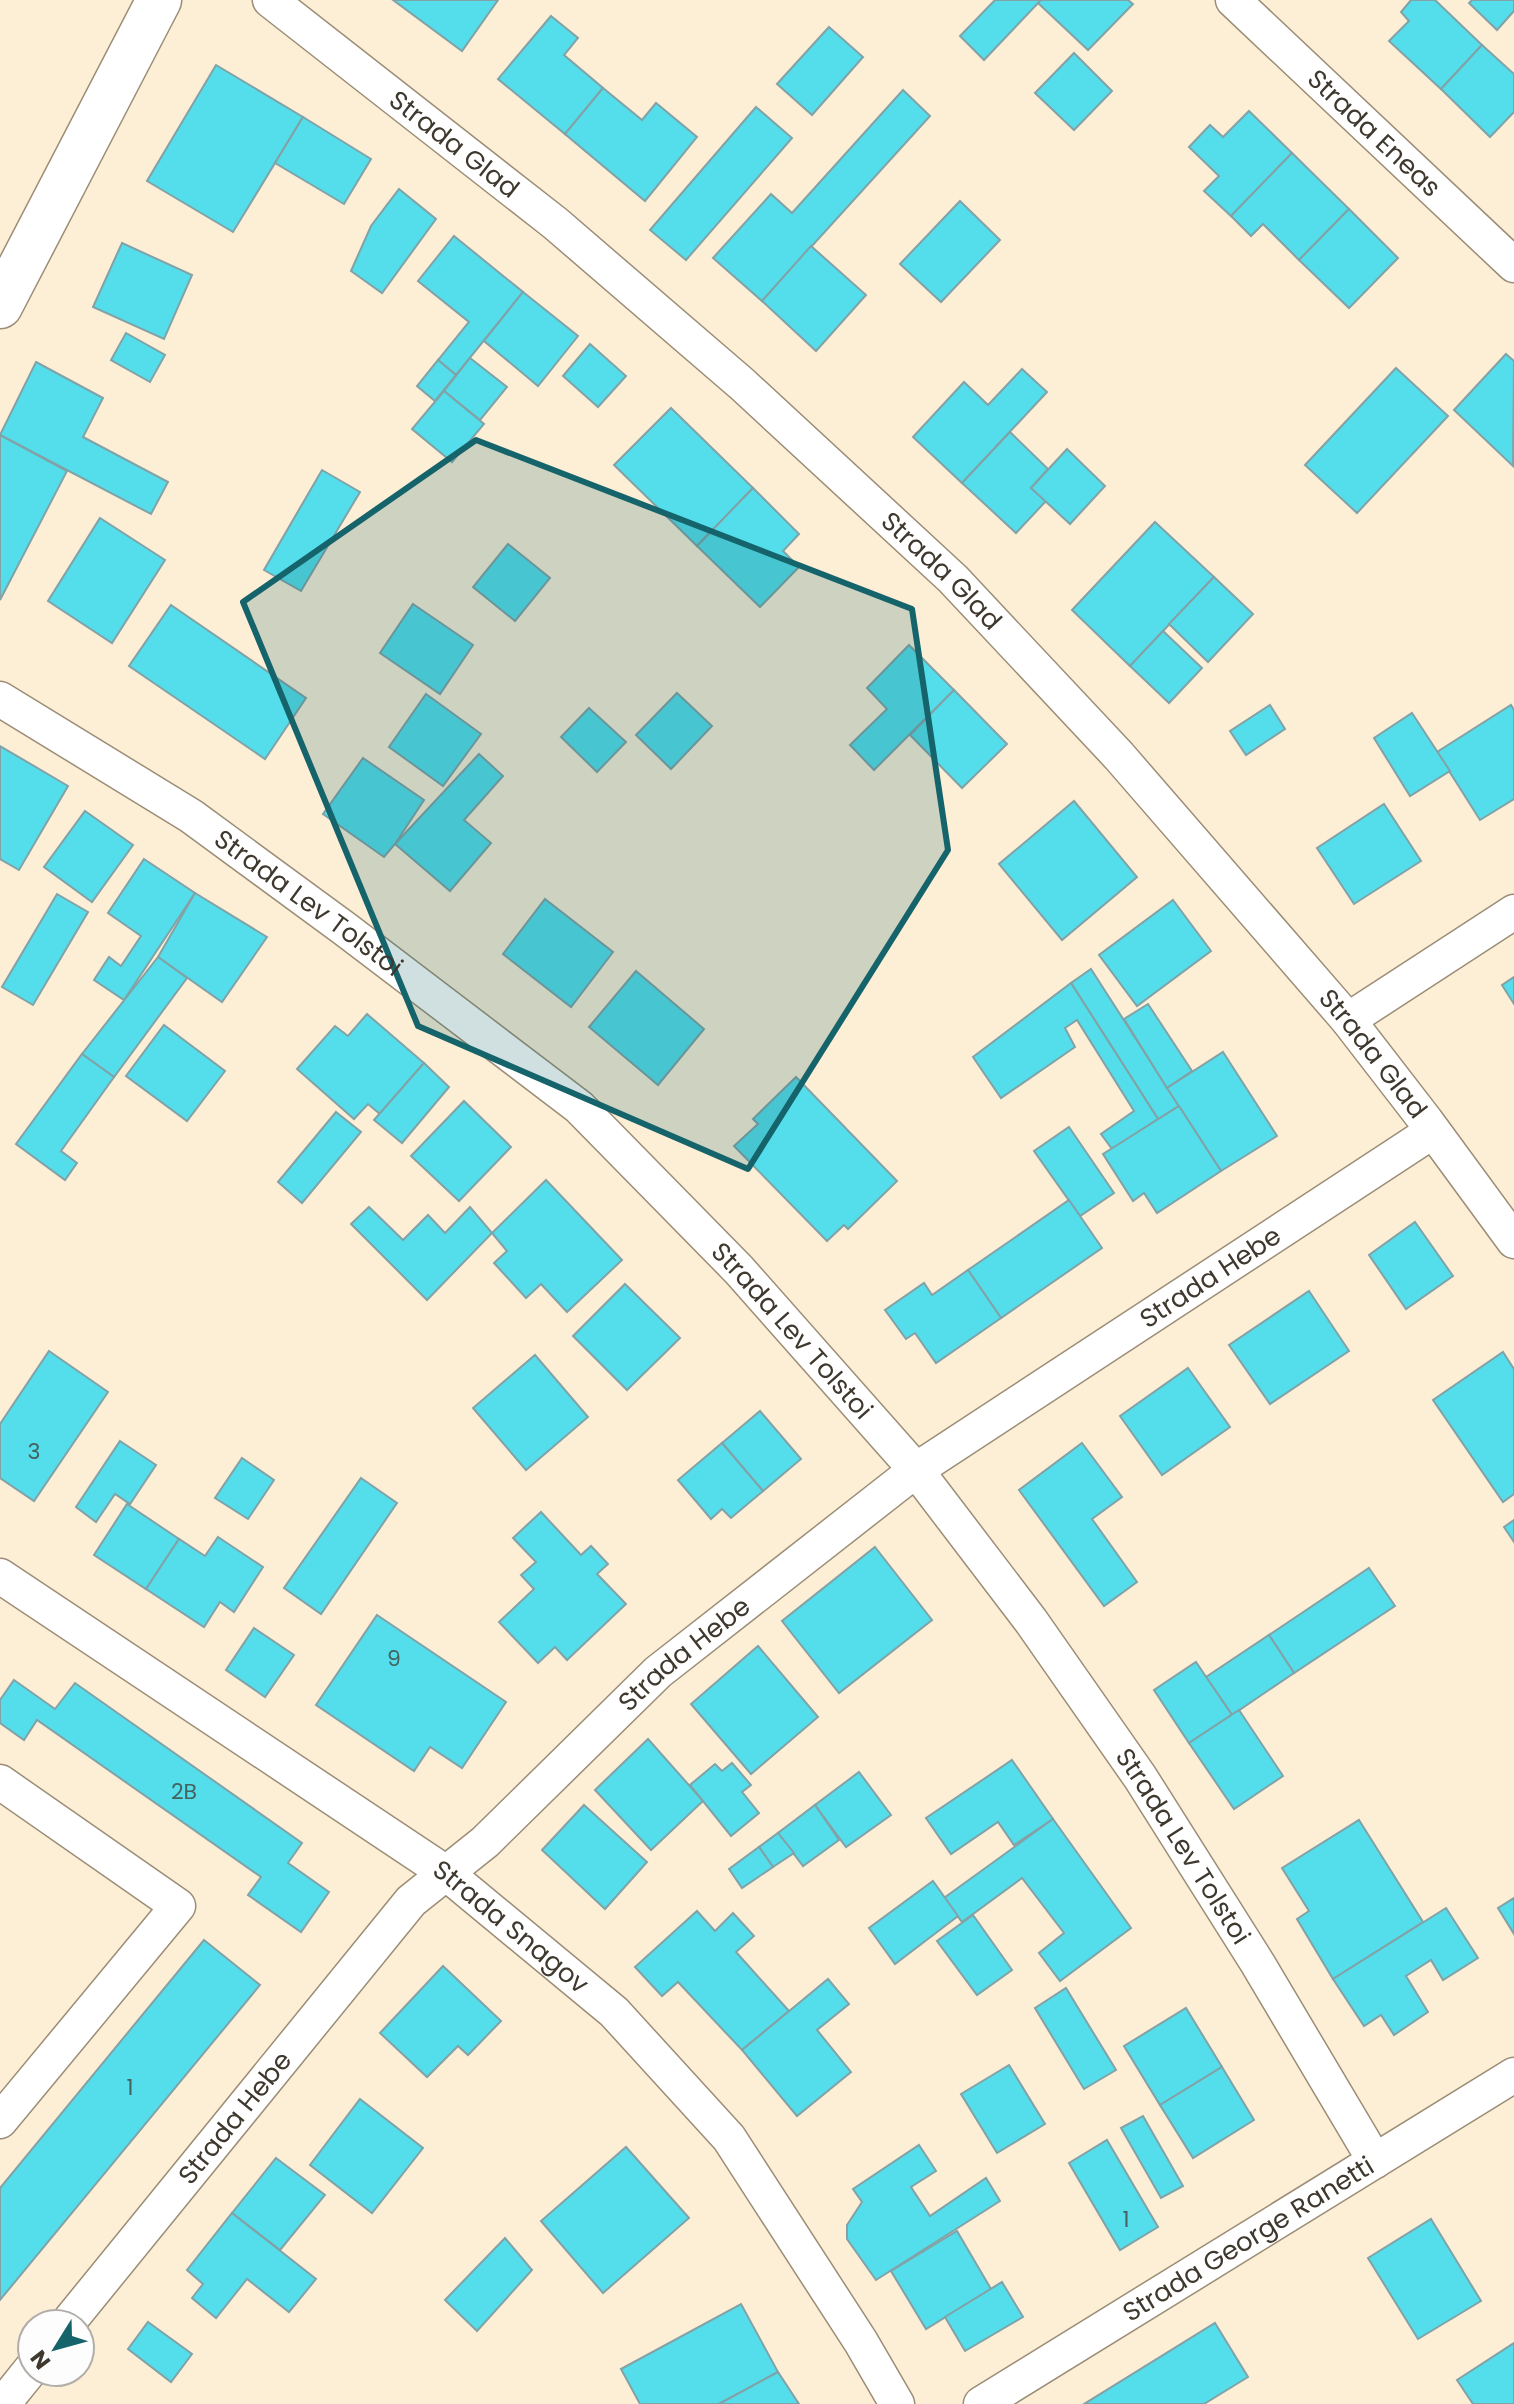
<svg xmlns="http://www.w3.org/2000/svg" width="1514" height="2404" viewBox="0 0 1514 2404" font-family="Poppins,sans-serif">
<rect width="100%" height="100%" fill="#fdeed6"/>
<g fill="#54deec" stroke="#81a2a6" stroke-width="2">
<polygon points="393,0 498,0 462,51"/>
<polygon points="995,0 1041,0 984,60 960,36"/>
<polygon points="1041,0 1128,0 1133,4 1088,50 1038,3"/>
<polygon points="1411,0 1435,0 1482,45 1441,89 1389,41 1409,21 1401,12"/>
<polygon points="1472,0 1514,0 1514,11 1497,30 1469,3"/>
<polygon points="551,16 578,38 564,55 603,88 565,134 498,79"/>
<polygon points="829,27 863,57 812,115 777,84"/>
<polygon points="1482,45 1514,74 1514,112 1490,137 1441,89"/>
<polygon points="1074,53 1112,91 1074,130 1035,93"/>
<polygon points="216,65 303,117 233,232 147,181"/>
<polygon points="603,88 642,120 656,103 697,137 645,201 565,134"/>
<polygon points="903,90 930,116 762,301 713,258 771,194 792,213"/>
<polygon points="756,107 792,138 686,260 650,230"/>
<polygon points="1249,111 1292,153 1231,216 1204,191 1219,176 1189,147 1210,125 1223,137"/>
<polygon points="303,117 371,159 344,204 275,163"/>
<polygon points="1292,153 1349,209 1299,260 1263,224 1251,236 1231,216"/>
<polygon points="399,189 436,219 382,293 351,271 371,226"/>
<polygon points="960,201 1000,240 941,302 900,264"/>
<polygon points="1349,209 1398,258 1349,308 1299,260"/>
<polygon points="454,236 523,292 456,375 438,360 469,322 418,281"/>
<polygon points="122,243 192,275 164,339 93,307"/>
<polygon points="811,246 866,295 816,351 762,301"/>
<polygon points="523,292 578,336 538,386 484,341"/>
<polygon points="126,333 165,355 150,382 111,360"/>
<polygon points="590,344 626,376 598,407 563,376"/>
<polygon points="1506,354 1514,361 1513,466 1454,410"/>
<polygon points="470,358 507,387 480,420 444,391"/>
<polygon points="438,360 456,375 435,401 417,386"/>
<polygon points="36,362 103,398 83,437 168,482 151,514 0,435"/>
<polygon points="1396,368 1448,416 1357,513 1305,465"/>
<polygon points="1022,369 1047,392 962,483 913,437 964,382 988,405"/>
<polygon points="444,391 484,424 452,462 412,429"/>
<polygon points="671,408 753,488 697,546 614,465"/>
<polygon points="1010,432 1048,469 1031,488 1046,501 1016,533 962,483"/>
<polygon points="0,435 67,471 0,600"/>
<polygon points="1067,449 1105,486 1070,524 1031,488"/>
<polygon points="322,470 360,492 301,591 264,570"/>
<polygon points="753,488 799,534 783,551 799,567 760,607 697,546"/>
<polygon points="100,518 165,560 112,643 48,601"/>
<polygon points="1155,522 1214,577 1130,666 1072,610"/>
<polygon points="508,544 550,578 515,621 473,587"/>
<polygon points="1214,577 1253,614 1208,662 1169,624"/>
<polygon points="413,604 473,645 440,694 380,653"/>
<polygon points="171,605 306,698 265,759 129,666"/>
<polygon points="1163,631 1202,668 1169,703 1130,666"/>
<polygon points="909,645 954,690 874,770 850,745 887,709 867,688"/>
<polygon points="954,690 1007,744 962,788 910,735"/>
<polygon points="677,693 712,726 671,769 636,735"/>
<polygon points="426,694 481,734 443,786 389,747"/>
<polygon points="1270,705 1285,729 1246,755 1230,731"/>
<polygon points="1511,705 1514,710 1514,799 1480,820 1437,752"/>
<polygon points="589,708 626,742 597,772 561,737"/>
<polygon points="1412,713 1450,771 1410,796 1374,738"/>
<polygon points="0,746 68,786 19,870 0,859"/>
<polygon points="479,754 503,776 464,820 491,843 450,891 395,844"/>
<polygon points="363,758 424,800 395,844 384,857 323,814"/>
<polygon points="1074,801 1137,877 1062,940 999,864"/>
<polygon points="1384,804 1421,861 1354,904 1317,848"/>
<polygon points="85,811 133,845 92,902 44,867"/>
<polygon points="144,859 195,893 124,1000 94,980 109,957 121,966 141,936 108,913"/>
<polygon points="195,893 267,937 222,1002 158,957"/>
<polygon points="57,894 88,912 33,1005 2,987"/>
<polygon points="545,899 613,952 571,1007 503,954"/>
<polygon points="1173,900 1211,951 1137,1006 1099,955"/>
<polygon points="158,957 187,978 114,1077 82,1054"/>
<polygon points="1091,969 1179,1106 1158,1119 1071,983"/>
<polygon points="636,971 704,1029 658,1085 589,1027"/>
<polygon points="1514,977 1514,1004 1502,985"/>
<polygon points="1071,983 1158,1119 1112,1149 1101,1134 1134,1111 1077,1020 1065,1028 1075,1047 1001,1098 973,1057"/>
<polygon points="1148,1004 1192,1071 1167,1088 1124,1019"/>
<polygon points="367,1014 424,1063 380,1114 368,1104 354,1119 297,1069 335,1026 348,1036"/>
<polygon points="164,1025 225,1071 187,1121 126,1076"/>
<polygon points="1223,1052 1277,1136 1221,1171 1167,1088"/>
<polygon points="82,1054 114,1077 61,1151 77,1163 65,1180 16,1144"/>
<polygon points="424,1063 449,1087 402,1143 374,1120"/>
<polygon points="796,1077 897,1181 848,1229 844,1225 827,1241 734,1146 758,1124 753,1119"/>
<polygon points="464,1101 511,1147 459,1201 411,1156"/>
<polygon points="1179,1106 1221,1171 1157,1213 1144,1193 1133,1201 1103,1154"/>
<polygon points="336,1112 361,1132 302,1203 278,1182"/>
<polygon points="1069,1127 1114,1193 1080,1216 1034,1151"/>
<polygon points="546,1180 622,1260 567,1312 541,1284 526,1298 494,1263 507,1251 492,1233"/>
<polygon points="1069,1200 1102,1248 1001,1318 968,1270"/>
<polygon points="369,1207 403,1240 428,1215 445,1233 470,1207 492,1233 427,1300 351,1224"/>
<polygon points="1415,1222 1453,1276 1406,1309 1369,1255"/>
<polygon points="968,1270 1001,1318 936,1363 915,1333 906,1339 885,1310 924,1283 932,1295"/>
<polygon points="625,1284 680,1338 627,1390 573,1336"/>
<polygon points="1309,1291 1349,1351 1270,1404 1229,1345"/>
<polygon points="49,1351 108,1392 34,1501 0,1478 0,1424"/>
<polygon points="1503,1352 1514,1369 1514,1494 1503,1502 1433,1400"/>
<polygon points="535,1355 588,1417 526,1470 473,1408"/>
<polygon points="1188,1368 1230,1427 1162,1475 1120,1416"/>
<polygon points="760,1411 801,1459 763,1491 722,1443"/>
<polygon points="120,1441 156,1465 130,1504 115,1494 96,1522 76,1507"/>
<polygon points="722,1443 763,1491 731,1518 722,1509 711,1519 678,1480"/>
<polygon points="1082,1443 1122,1497 1092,1519 1137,1582 1104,1606 1019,1490"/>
<polygon points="242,1458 274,1480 248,1519 215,1498"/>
<polygon points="361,1478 397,1503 321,1614 284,1588"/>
<polygon points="127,1504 179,1539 146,1589 94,1555"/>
<polygon points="541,1512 581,1555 591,1546 608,1564 597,1574 626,1604 567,1660 555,1647 538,1663 499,1622 534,1589 521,1575 536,1562 513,1538"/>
<polygon points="1514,1520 1514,1542 1504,1527"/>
<polygon points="218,1537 263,1567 234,1612 220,1602 204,1627 146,1589 179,1539 205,1556"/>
<polygon points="875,1547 932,1620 839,1693 782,1621"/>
<polygon points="1369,1568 1395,1606 1294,1673 1269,1635"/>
<polygon points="377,1615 506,1702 462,1768 430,1747 414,1771 316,1705"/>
<polygon points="254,1628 294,1655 265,1697 226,1670"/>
<polygon points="1269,1635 1294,1673 1232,1715 1206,1677"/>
<polygon points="758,1646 818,1717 751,1774 691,1704"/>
<polygon points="1196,1662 1232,1715 1189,1743 1154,1690"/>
<polygon points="14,1680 55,1709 75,1683 302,1843 288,1863 329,1892 301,1932 248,1895 261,1877 37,1720 24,1740 0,1723 0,1700"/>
<polygon points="1239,1710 1283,1776 1234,1809 1189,1743"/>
<polygon points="648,1739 703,1801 651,1850 595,1790"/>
<polygon points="1012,1760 1053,1819 1014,1845 998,1822 951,1854 926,1818"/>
<polygon points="732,1763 751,1785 742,1792 759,1813 731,1836 690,1785 715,1764 722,1771"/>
<polygon points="859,1772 891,1815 846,1847 815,1805"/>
<polygon points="584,1805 647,1862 605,1909 542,1850"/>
<polygon points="815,1805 839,1840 803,1866 778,1833"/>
<polygon points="1053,1819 1131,1928 1060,1981 1039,1953 1064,1933 1022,1878 962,1922 944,1898"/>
<polygon points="1359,1820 1423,1922 1333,1979 1297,1919 1309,1911 1282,1868"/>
<polygon points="778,1833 794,1853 773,1867 759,1847"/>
<polygon points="759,1847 773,1867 742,1888 729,1869"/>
<polygon points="933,1881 958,1916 895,1964 869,1928"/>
<polygon points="1514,1898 1514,1934 1498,1908"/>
<polygon points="1446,1908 1478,1958 1443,1980 1431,1960 1406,1976 1428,2012 1394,2035 1381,2015 1364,2026 1333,1979"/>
<polygon points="697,1911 715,1931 733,1913 754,1936 736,1952 789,2011 742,2050 678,1982 662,1996 635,1967"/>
<polygon points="973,1915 1012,1970 977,1995 937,1941"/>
<polygon points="204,1940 260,1985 0,2300 0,2188"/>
<polygon points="443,1966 501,2021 468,2055 458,2046 427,2077 380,2033"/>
<polygon points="828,1979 849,2004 817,2030 851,2072 797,2116 742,2050"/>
<polygon points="1066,1988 1116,2070 1084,2089 1035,2008"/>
<polygon points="1186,2008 1222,2067 1160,2105 1124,2046"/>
<polygon points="1009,2065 1045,2124 997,2153 961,2094"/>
<polygon points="1222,2067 1254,2120 1193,2158 1160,2105"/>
<polygon points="360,2099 423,2148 372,2213 310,2165"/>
<polygon points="1143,2116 1183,2186 1161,2198 1121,2128"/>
<polygon points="1107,2140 1158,2227 1120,2250 1069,2163"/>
<polygon points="919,2145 936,2171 911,2187 930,2216 986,2178 1000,2201 876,2280 847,2239 847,2225 862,2202 853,2189"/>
<polygon points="626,2147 689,2218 603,2293 541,2221"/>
<polygon points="276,2158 325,2195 280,2250 232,2213"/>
<polygon points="232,2213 316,2279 289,2312 247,2279 216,2318 192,2298 203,2284 187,2270"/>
<polygon points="1431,2219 1481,2301 1418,2339 1368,2258"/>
<polygon points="957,2231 991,2289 926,2329 891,2271"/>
<polygon points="505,2238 532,2270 477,2331 445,2300"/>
<polygon points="1002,2282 1023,2317 965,2351 945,2317"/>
<polygon points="741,2304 778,2372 719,2404 640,2404 621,2369"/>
<polygon points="148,2322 192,2354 171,2382 128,2349"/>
<polygon points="1215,2323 1248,2377 1204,2404 1084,2404"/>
<polygon points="1514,2343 1514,2404 1473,2404 1457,2380"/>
<polygon points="778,2372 799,2404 719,2404"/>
</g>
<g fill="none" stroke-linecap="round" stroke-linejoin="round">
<g stroke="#9b8d76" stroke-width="37">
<g id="street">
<path id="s1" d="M270,0L555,223L742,384L953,579L1119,756L1348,1020L1426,1121L1514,1241"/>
<path id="s2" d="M1233,0L1514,265"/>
<path id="s3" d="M0,699L191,816L345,929L579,1107L739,1270L916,1470L1031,1621L1140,1777L1258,1964L1375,2161"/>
<polyline points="1348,1020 1514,912"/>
<path id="s4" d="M0,1576L446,1873L614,2012L729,2138L861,2342L897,2404"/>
<polyline points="0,1782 178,1906 0,2121"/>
<path id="s5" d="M67,2324L411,1901L485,1842L658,1672L916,1470L1433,1131"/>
<polyline points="3,2404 32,2368"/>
<path id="s6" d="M981,2404L1514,2075"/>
</g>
</g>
<g stroke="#9b8d76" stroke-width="47">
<polyline id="secondary" points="0,306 159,0"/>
</g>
<use href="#street" stroke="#fff" stroke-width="34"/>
<use href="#secondary" stroke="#fff" stroke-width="44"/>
</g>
<path fill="#16646b" fill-opacity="0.2" stroke="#16646b" stroke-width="6" stroke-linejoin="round" d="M476,440L912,609L948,850L748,1169L418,1026L243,602Z"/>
<g text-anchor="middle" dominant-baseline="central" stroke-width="6" stroke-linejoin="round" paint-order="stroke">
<g font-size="22" fill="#44625e">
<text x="34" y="1451">3</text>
<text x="394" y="1658">9</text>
<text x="184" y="1791">2B</text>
<text x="130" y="2087">1</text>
<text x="1126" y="2219">1</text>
</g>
<g font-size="26" fill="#3e382e" stroke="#fdfdfd">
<text stroke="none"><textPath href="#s2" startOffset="194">Strada Eneas</textPath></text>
<text stroke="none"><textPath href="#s1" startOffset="234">Strada Glad</textPath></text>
<text stroke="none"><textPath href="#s1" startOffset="882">Strada Glad</textPath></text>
<text stroke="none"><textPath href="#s3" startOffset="370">Strada Lev Tolstoi</textPath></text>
<text stroke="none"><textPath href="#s1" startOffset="1530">Strada Glad</textPath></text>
<text stroke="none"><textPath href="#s5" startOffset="1562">Strada Hebe</textPath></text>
<text stroke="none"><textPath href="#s3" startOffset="1018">Strada Lev Tolstoi</textPath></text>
<text stroke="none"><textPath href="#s5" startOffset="914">Strada Hebe</textPath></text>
<text stroke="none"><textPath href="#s3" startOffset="1666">Strada Lev Tolstoi</textPath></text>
<text stroke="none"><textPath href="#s4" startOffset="620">Strada Snagov</textPath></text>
<text stroke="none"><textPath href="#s5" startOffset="266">Strada Hebe</textPath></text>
<text stroke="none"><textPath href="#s6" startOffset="314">Strada George Ranetti</textPath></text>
</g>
</g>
<g transform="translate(56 2348) rotate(233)"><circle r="38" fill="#fdfdfd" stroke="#b1aeaa" stroke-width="2"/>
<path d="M0-6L14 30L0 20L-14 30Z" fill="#16646b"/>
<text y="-12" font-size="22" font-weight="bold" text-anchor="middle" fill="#3e382e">N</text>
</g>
</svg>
